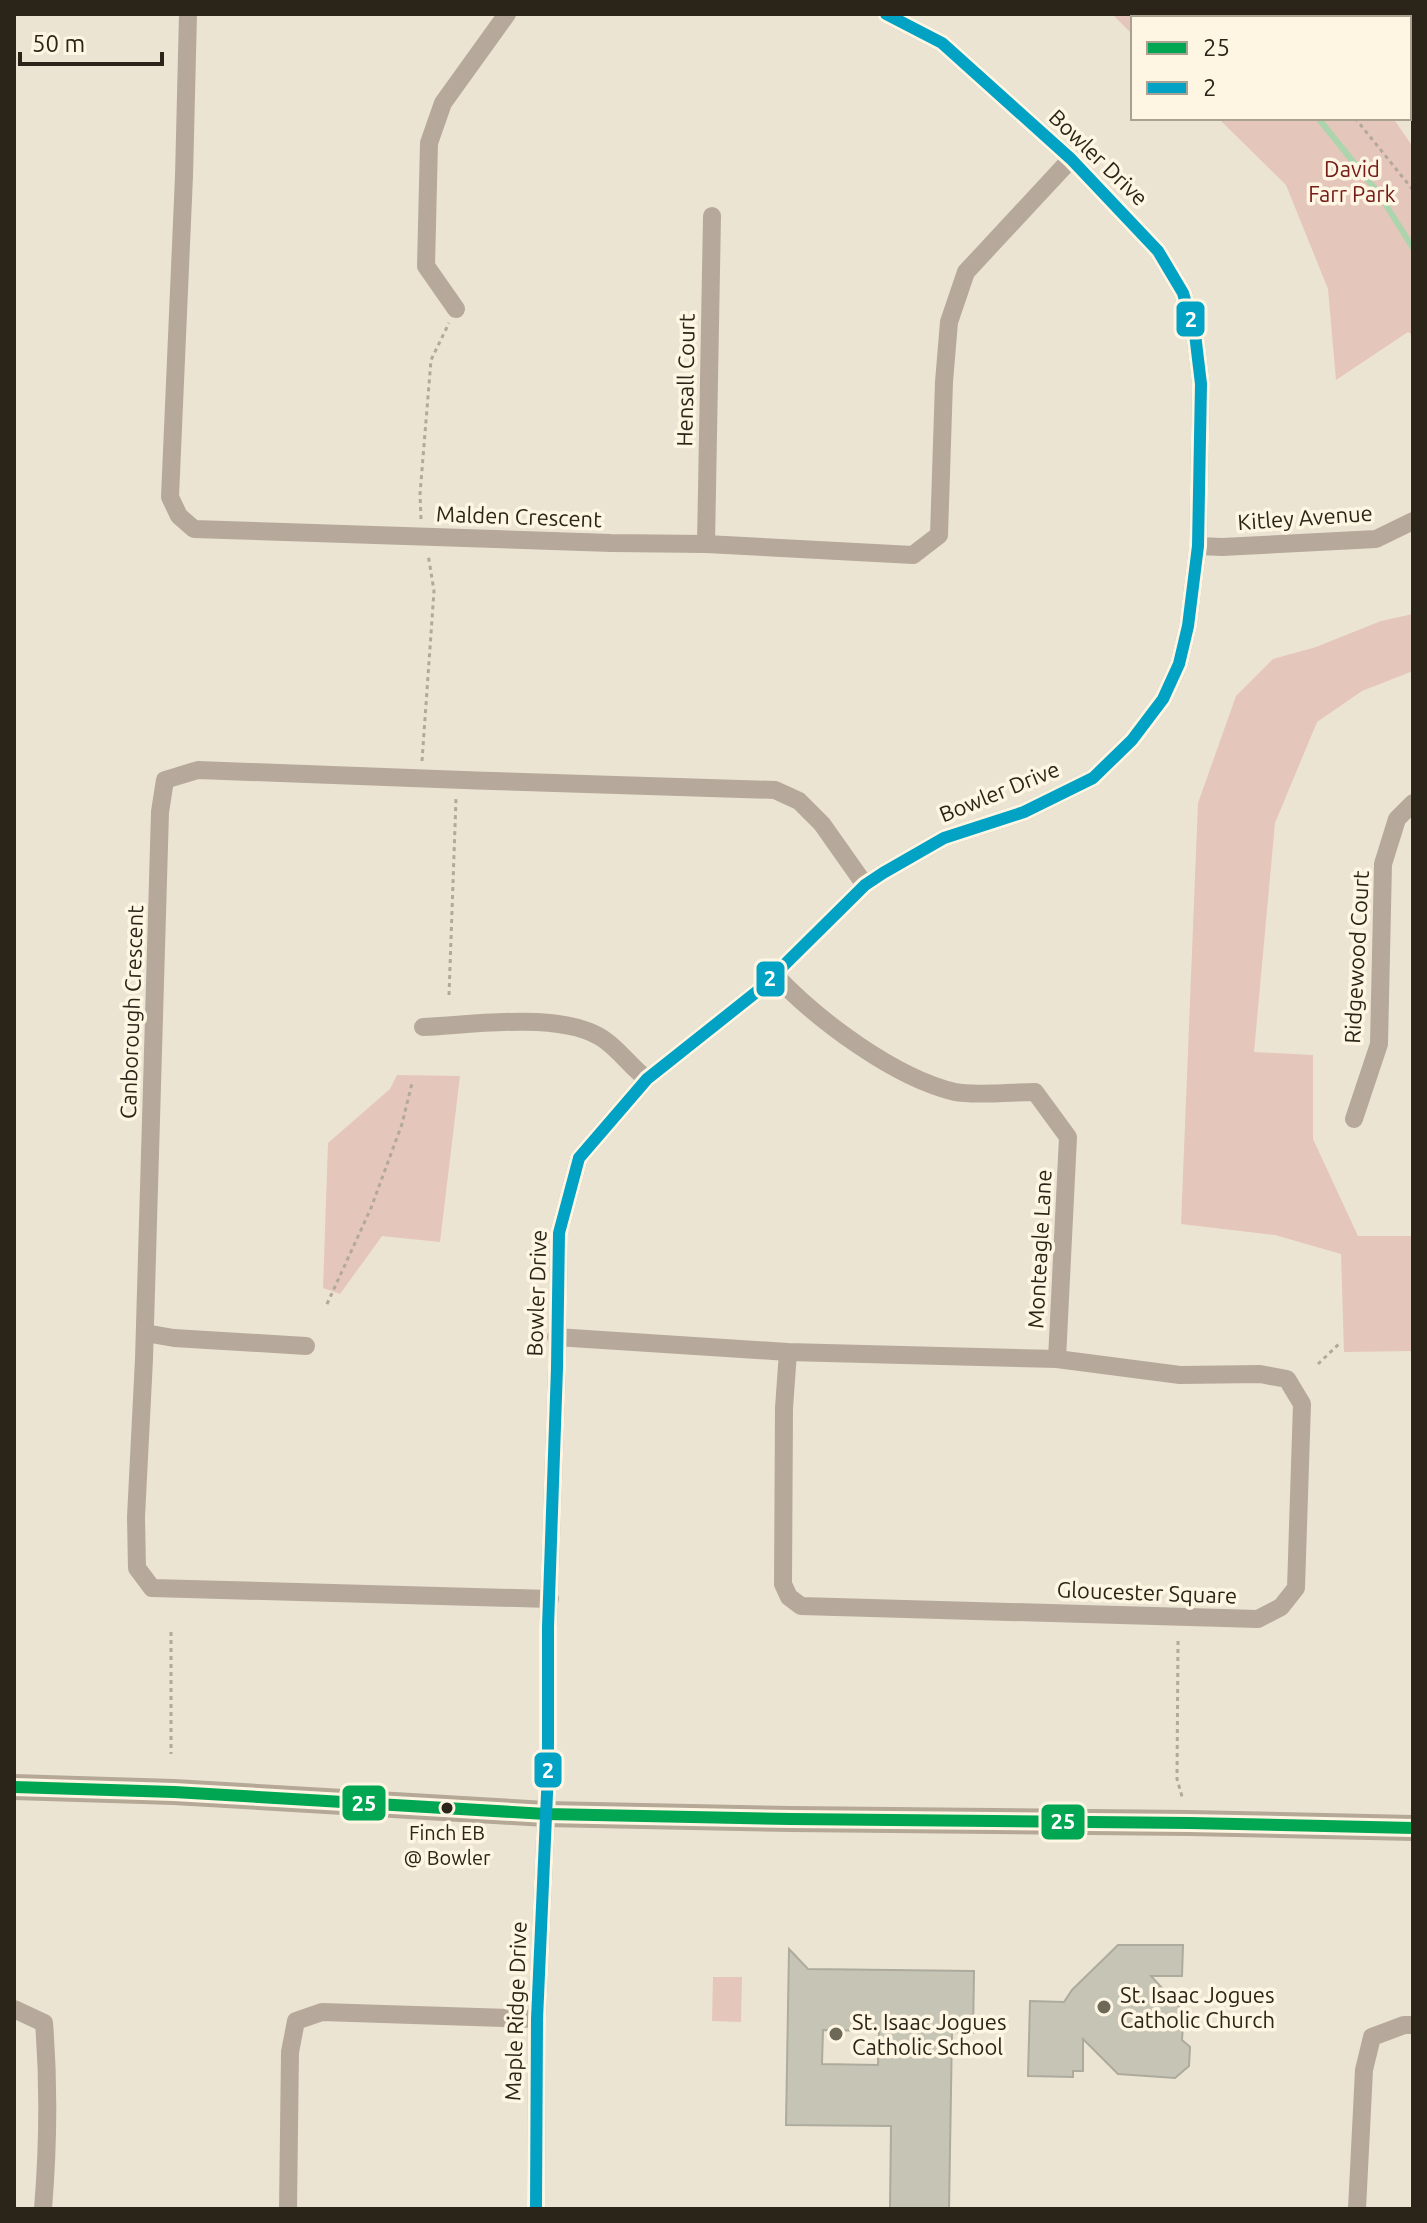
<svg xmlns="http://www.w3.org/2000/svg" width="1427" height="2223" viewBox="0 0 1427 2223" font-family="Ubuntu,sans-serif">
<rect width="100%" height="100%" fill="#ece4d2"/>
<g fill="#e5c6ba">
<polygon points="1112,14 1413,14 1413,25 1409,25 1409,18 1133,18 1133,35"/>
<polygon points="1218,118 1393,118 1413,147 1413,335 1408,332 1336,380 1328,289 1286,185"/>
<polygon points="1413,614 1413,671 1362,691 1317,722 1275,823 1254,1052 1313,1055 1313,1139 1358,1236 1413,1236 1413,1351 1344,1352 1341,1254 1275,1235 1181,1224 1198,803 1236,696 1273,659 1316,647 1381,621"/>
<polygon points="397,1075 460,1076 440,1242 382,1236 340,1294 323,1288 328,1143 390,1089"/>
<polygon points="713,1977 742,1977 741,2022 712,2021"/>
</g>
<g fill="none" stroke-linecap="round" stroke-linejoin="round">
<g stroke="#add5ad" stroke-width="6">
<polyline points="1231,14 1235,18"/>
<polyline points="1318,118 1379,194 1413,248"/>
</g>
</g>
<g fill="#c6c4b5" stroke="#adab9d" stroke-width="2" fill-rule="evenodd">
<polygon points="1118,1945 1183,1945 1182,1976 1151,1976 1184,2012 1182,2040 1190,2047 1189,2066 1175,2078 1118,2074 1083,2039 1083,2071 1073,2071 1073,2077 1028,2076 1030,2001 1064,2002 1072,1990"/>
<path d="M789,1949L808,1969L974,1971L973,2033L952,2032L949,2209H890L891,2126L786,2125ZM823,2030L879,2031L878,2065L822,2064Z"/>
</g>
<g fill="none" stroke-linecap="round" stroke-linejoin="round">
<g stroke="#b2a89c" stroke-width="3" stroke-dasharray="4 4" stroke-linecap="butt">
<polyline points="1346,18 1346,14"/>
<polyline points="1355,118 1413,190"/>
<polyline points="421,519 420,494 431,360 449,323"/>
<polyline points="422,761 434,591 428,554"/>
<polyline points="449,995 456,799"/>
<polyline points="327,1304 371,1208 402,1124 412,1083"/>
<polyline points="1318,1364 1340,1343"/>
<polyline points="171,1632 171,1754"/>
<polyline points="1178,1641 1177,1779 1183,1800"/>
</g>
<g stroke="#b6a99c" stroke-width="18">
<polyline points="188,14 184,176 170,497 179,516 194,529 611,543 706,544 913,555 939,535 944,382 949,322 966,272 1071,159"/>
<polyline points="456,309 426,266 429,143 443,103 507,14"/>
<polyline points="706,544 712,216"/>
<polyline points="1198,546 1222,547 1376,539 1413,521"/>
<path d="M775,975C817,1020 895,1078 955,1092C973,1096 1015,1092 1035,1092L1068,1137L1057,1359"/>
<path d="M423,1027C472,1025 566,1010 606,1041C621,1052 632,1068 647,1079"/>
<polyline points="1354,1119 1379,1044 1383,864 1397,819 1413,803"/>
<polyline points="145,1333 174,1338 306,1346"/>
<polyline points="556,1337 788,1352 1057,1359 1180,1375 1260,1374 1287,1379 1302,1404 1296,1588 1281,1607 1258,1619 801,1606 789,1597 783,1584 784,1408 788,1352"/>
<path d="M550,1599L152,1588L137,1568L136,1517L144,1359L160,812L165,780L198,770C390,777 583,785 775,790L799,801L822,824L865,885"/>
<path d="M14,2009L44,2023C49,2085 48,2148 43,2209"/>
<polyline points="288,2209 290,2052 296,2021 322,2012 537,2019"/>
<polyline points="536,2209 537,2019 548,1771 548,1627 557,1368 559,1233 579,1158 647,1079 759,990 865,885 883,873 944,838 1024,812 1093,778 1132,740 1163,699 1179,664 1188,626 1198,546 1201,384 1195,334 1183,293 1158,251 1071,159 942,43 886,14"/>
<polyline points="1357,2209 1364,2070 1372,2037 1404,2025 1413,2025"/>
</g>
<polyline stroke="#b5a897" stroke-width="26" points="14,1787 174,1792 546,1814 791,1819 1189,1823 1413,1828"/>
<g stroke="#fef6e2" stroke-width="18">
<polyline id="bus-1" points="14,1787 174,1792 546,1814 791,1819 1189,1823 1413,1828"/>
</g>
<g stroke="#fef6e2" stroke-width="18">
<polyline id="bus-2" points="536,2209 537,2019 548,1771 548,1627 557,1368 559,1233 579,1158 647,1079 759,990 865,885 883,873 944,838 1024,812 1093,778 1132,740 1163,699 1179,664 1188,626 1198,546 1201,384 1195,334 1183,293 1158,251 1071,159 942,43 886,14"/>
</g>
<use href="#bus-1" stroke="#00a651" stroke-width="12"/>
<use href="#bus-2" stroke="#02a2c5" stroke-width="12"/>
</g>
<circle fill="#2a2518" stroke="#fef6e2" stroke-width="3" cx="447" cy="1808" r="7"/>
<g fill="#6e6859" stroke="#fef6e2" stroke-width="3">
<circle cx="1104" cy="2007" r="8"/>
<circle cx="836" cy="2034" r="8"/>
</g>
<g text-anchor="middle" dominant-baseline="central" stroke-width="7" stroke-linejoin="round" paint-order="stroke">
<g font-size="20" fill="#2a2518" stroke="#fef6e2">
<text x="447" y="1832">Finch EB<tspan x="447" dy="25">@ Bowler</tspan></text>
</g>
<g font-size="22" fill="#2a2518" stroke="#fef6e2">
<text transform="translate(1099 157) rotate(44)">Bowler Drive</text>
<text transform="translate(685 380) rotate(-89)">Hensall Court</text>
<text transform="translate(519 516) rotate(2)">Malden Crescent</text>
<text transform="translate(1305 517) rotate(-4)">Kitley Avenue</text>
<text transform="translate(999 791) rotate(-22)">Bowler Drive</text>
<text transform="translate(1356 957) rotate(-87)">Ridgewood Court</text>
<text transform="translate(131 1012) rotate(-88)">Canborough Crescent</text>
<text transform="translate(1039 1249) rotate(-87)">Monteagle Lane</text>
<text transform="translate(536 1293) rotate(-88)">Bowler Drive</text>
<text transform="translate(1147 1592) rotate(2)">Gloucester Square</text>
<text transform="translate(515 2011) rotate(-88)">Maple Ridge Drive</text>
</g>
<g font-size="22" fill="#741b17" stroke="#fef6e2">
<text x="1352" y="168">David<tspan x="1352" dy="25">Farr Park</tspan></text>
</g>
<g font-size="22" fill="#2a2518" stroke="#fef6e2" text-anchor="start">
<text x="1120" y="1994">St. Isaac Jogues<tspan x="1120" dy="25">Catholic Church</tspan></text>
<text x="852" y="2021">St. Isaac Jogues<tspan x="852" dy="25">Catholic School</tspan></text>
</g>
</g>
<g stroke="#fef6e2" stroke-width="3">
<rect x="1175" y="300" width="31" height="38" rx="8" fill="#02a2c5"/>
<rect x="755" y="960" width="31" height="38" rx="8" fill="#02a2c5"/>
<rect x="533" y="1751" width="30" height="38" rx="8" fill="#02a2c5"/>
<rect x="341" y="1784" width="46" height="38" rx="8" fill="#00a651"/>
<rect x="1040" y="1803" width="46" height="38" rx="8" fill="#00a651"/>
</g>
<g font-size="22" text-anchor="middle" font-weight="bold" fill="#fff">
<text x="1191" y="327">2</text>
<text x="770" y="986">2</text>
<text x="548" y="1778">2</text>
<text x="364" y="1811">25</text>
<text x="1063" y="1829">25</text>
</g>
<rect width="1427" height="2223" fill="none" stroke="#2a2518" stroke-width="32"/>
<rect x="1131" y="16" width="280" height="104" fill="#fef6e2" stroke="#a9a291" stroke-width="2"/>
<rect x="1147" y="42" width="40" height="12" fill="#00a651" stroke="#a9a291" stroke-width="2"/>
<text x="1203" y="56" font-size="24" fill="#2a2518">25</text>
<rect x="1147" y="82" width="40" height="12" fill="#02a2c5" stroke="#a9a291" stroke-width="2"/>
<text x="1203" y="96" font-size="24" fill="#2a2518">2</text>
<path d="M20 52v12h142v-12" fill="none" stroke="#2a2518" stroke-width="4"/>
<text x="32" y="52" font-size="24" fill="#2a2518" stroke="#fef6e2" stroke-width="6" paint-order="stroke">50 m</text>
</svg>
